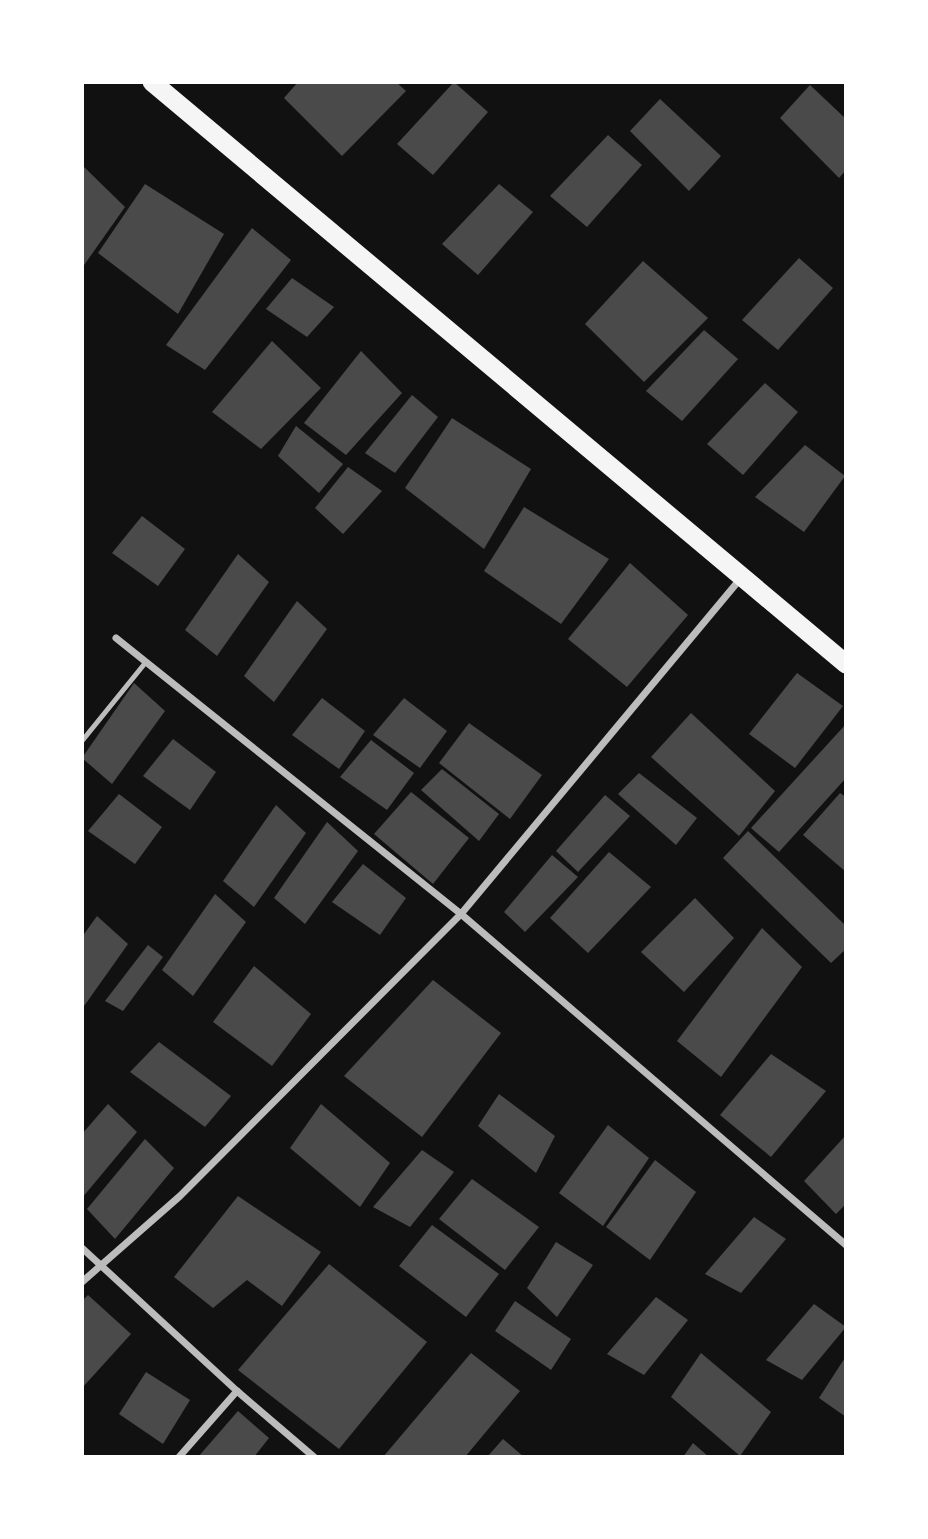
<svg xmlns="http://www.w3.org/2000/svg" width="928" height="1539" viewBox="0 0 928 1539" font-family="Poppins,sans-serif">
<rect width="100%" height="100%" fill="#111"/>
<g fill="#4a4a4a">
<polygon points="298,82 396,82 406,91 342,156 284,98"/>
<polygon points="454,82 488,112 433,175 397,144"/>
<polygon points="810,85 846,119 846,170 839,178 780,118"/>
<polygon points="660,99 721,156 689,191 630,131"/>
<polygon points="608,135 642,165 587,227 550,196"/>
<polygon points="82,165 125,207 82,268"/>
<polygon points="145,184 224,234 178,314 98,253"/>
<polygon points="499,184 533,212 478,275 442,244"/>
<polygon points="252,228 291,260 205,370 166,345"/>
<polygon points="799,258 833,288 778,350 742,320"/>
<polygon points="643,261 708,318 644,382 585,324"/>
<polygon points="292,278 334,307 307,337 266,309"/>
<polygon points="704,330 738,359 682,421 646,391"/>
<polygon points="272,341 321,388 261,449 212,412"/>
<polygon points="361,351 402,393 346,455 304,423"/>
<polygon points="765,383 798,412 743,475 707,444"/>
<polygon points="412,395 438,417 395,473 365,453"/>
<polygon points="452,418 531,469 484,549 405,488"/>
<polygon points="296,426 343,464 319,493 278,456"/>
<polygon points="805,445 845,476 804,532 755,497"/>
<polygon points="348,467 382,491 343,534 315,508"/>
<polygon points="524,507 609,559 561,624 484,571"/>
<polygon points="142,516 185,549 158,586 112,553"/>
<polygon points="238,554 269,582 217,656 185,630"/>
<polygon points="630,563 688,615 627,687 568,639"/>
<polygon points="297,601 327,629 274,702 244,676"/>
<polygon points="797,673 843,706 795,768 749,734"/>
<polygon points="134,683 165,711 112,784 82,758"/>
<polygon points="322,698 365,731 339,769 292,735"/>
<polygon points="404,698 447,731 420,768 373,735"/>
<polygon points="691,713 775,791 739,836 651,757"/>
<polygon points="469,723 542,775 510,819 439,763"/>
<polygon points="846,724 846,778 779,852 751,828"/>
<polygon points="173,739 216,772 190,810 143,776"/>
<polygon points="371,740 414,773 387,810 340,777"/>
<polygon points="442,769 499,814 479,841 421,790"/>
<polygon points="639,773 697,818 676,845 618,794"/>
<polygon points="411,792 469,838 433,884 374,834"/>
<polygon points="840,793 846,797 846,872 803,835"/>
<polygon points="119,794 162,827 135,864 88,831"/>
<polygon points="605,795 630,816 578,872 556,851"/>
<polygon points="276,805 306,833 254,907 223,881"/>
<polygon points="327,822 358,851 305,924 274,898"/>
<polygon points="748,831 846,926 846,949 831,963 723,858"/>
<polygon points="609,852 651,887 588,953 550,918"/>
<polygon points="552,855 578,877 525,932 504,912"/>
<polygon points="363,864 406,898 380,935 332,902"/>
<polygon points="215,894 246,922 193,996 162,970"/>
<polygon points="695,898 734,938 684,992 641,952"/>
<polygon points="97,916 128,944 82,1009 82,937"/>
<polygon points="762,928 802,967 721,1077 677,1041"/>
<polygon points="148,945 163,957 123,1011 105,1001"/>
<polygon points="254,966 311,1014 272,1066 213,1022"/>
<polygon points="433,980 501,1033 422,1137 344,1076"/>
<polygon points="159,1042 231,1096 205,1127 130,1072"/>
<polygon points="771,1054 826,1091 771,1157 720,1115"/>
<polygon points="499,1094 555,1136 536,1173 478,1126"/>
<polygon points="108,1104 137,1132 82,1198 82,1134"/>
<polygon points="321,1104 390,1163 360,1207 290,1148"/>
<polygon points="608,1125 649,1158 603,1226 559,1193"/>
<polygon points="846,1135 846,1204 836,1214 804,1181"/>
<polygon points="145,1139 174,1168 115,1239 87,1209"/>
<polygon points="422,1150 454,1172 410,1227 373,1207"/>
<polygon points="655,1160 696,1192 650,1260 606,1227"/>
<polygon points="472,1179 539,1227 505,1270 439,1219"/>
<polygon points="238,1196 321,1252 282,1306 247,1280 213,1308 174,1277"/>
<polygon points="754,1217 786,1239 741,1293 705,1274"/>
<polygon points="432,1225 499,1274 466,1317 399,1266"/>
<polygon points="556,1242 593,1265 557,1317 527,1288"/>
<polygon points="329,1264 427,1342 339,1449 238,1370"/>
<polygon points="88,1295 131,1334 82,1388 82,1301"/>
<polygon points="656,1297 688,1320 644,1375 607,1354"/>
<polygon points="515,1301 571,1339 551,1370 495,1331"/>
<polygon points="814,1304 846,1327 802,1380 766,1360"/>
<polygon points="471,1353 520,1391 465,1457 383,1457"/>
<polygon points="701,1353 771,1412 740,1456 671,1397"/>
<polygon points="846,1356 846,1417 819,1398"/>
<polygon points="146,1372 190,1400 163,1444 119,1414"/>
<polygon points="238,1411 269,1438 254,1457 198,1457"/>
<polygon points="503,1439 524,1457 487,1457"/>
<polygon points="693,1443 709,1457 683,1457"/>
</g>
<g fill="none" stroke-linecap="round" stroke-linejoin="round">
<polyline stroke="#bcbcbc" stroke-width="5" points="82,741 146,662"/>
<g stroke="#bcbcbc" stroke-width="7">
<polyline points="116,638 461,914 846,1245"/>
<polyline points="82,1248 237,1391 314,1457"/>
<polyline points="82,1282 180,1196 461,914 741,578"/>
<polyline points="179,1457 237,1391"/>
</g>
<polyline stroke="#f5f5f5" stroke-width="19" points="152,82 846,664"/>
</g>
<rect width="928" height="1539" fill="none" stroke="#ffffff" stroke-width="168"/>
</svg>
